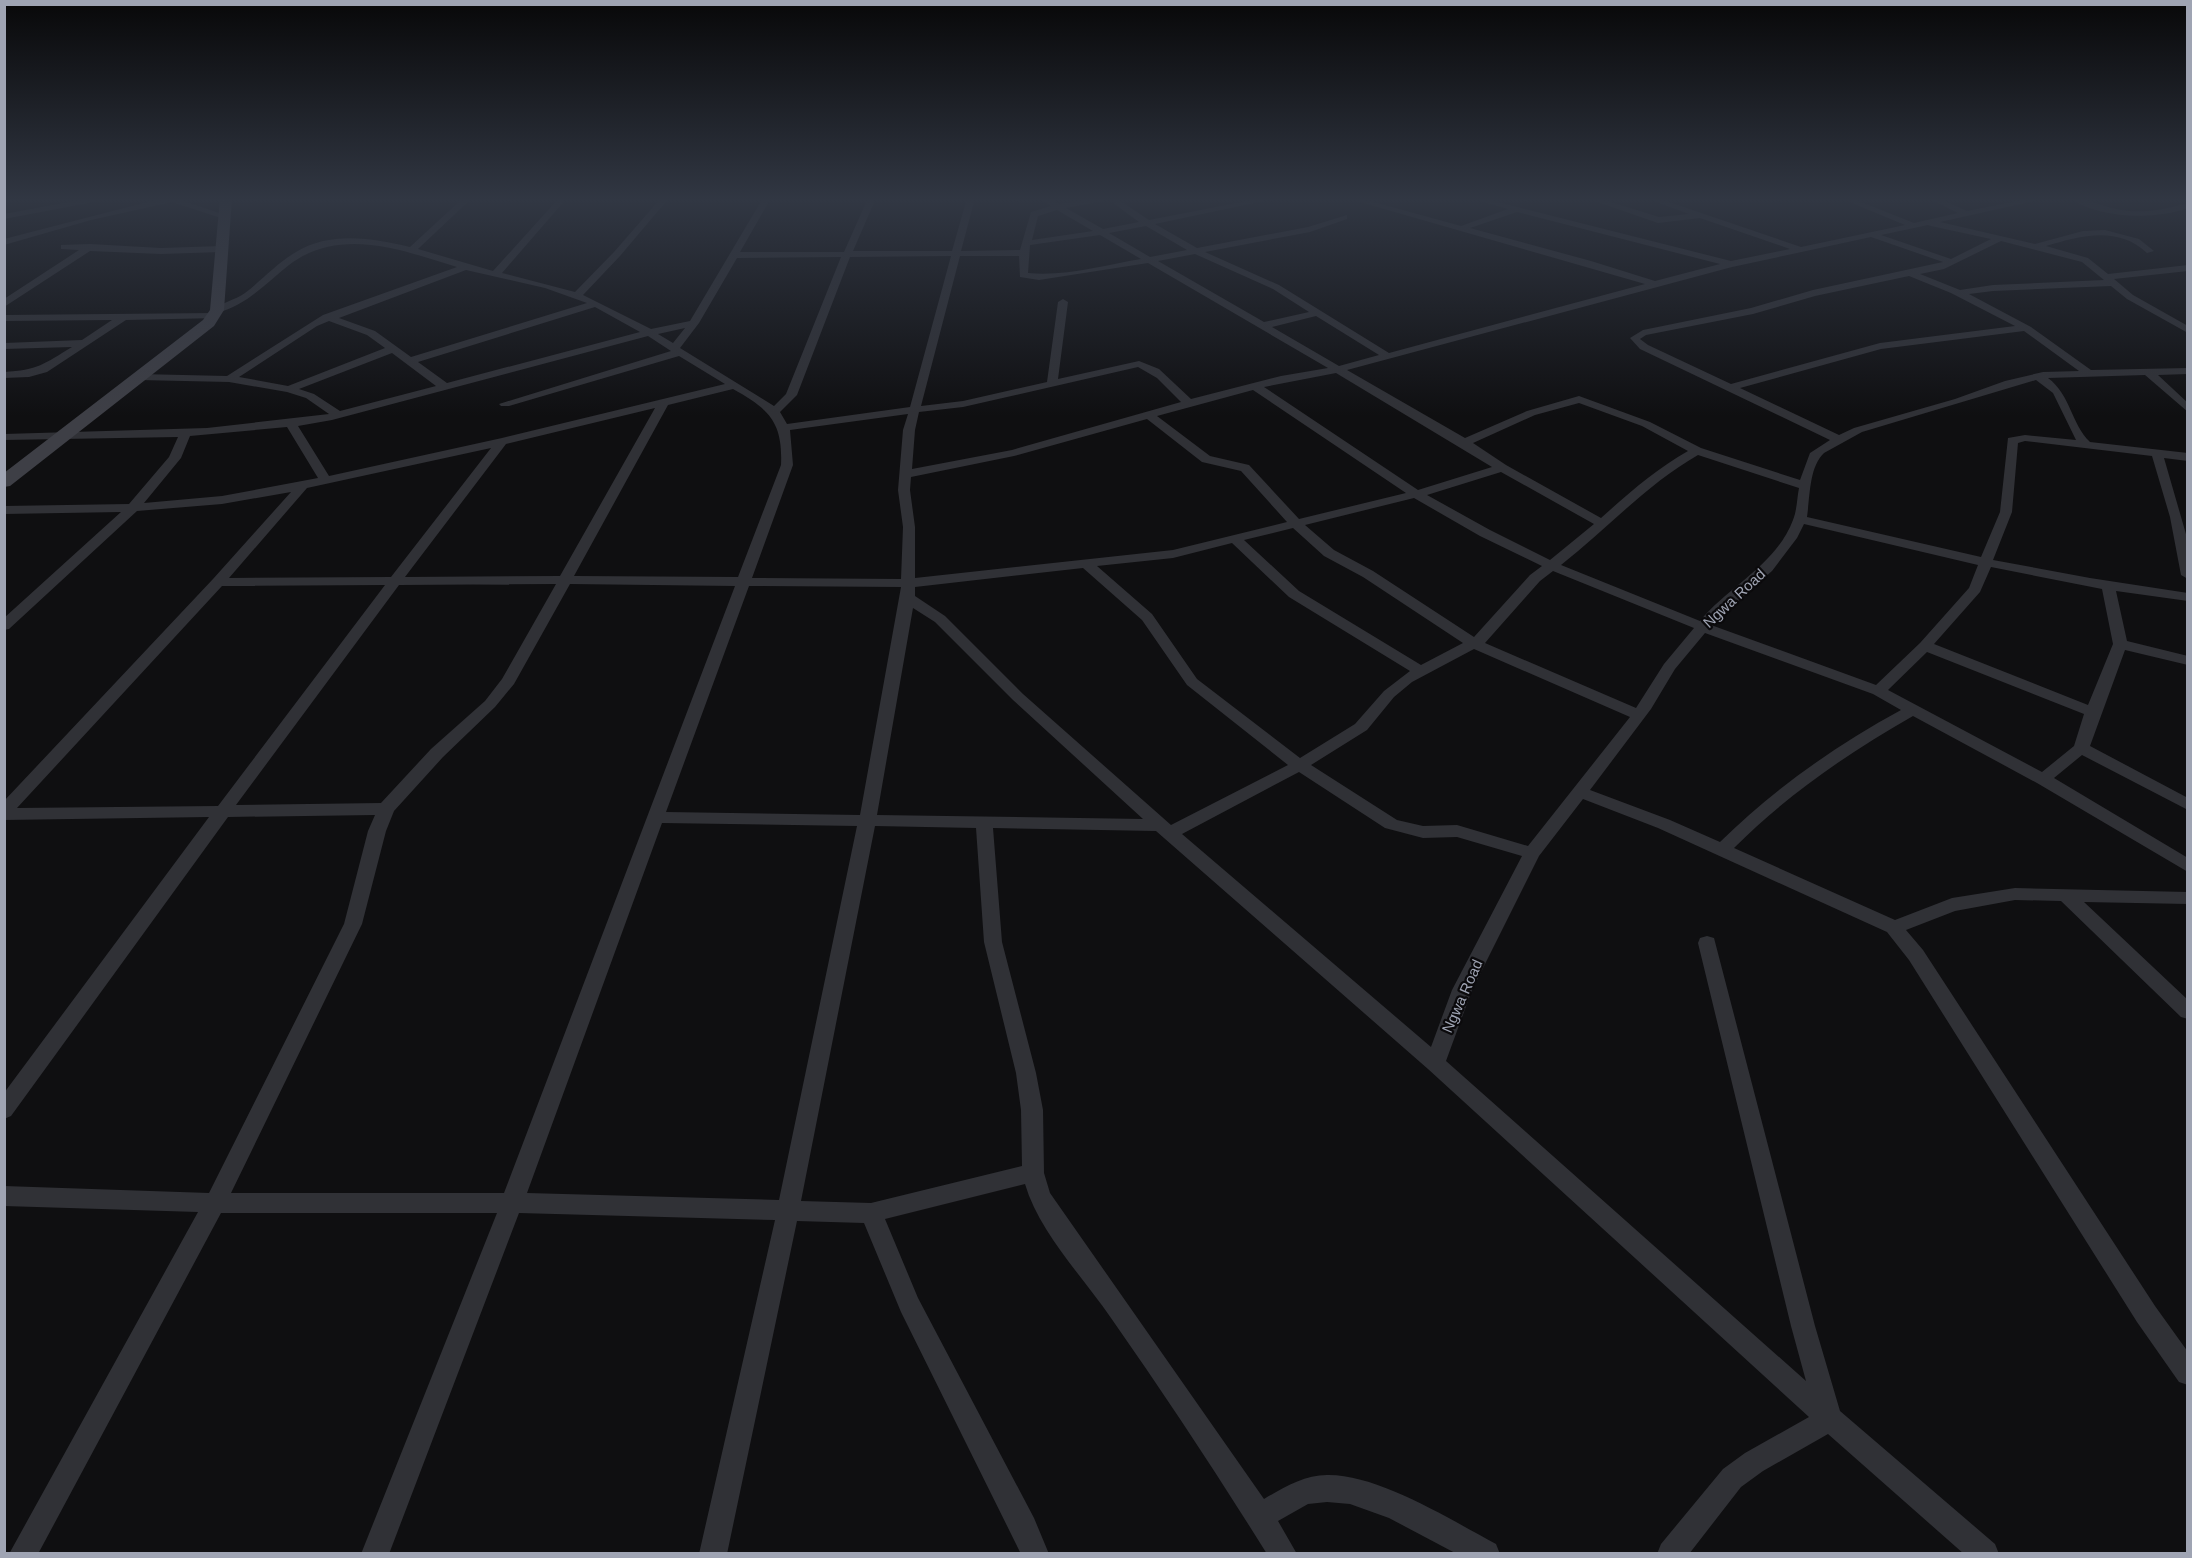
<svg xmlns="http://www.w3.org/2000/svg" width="2192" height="1558" viewBox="0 0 2192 1558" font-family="Arial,sans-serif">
<rect width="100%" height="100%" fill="#0f0f11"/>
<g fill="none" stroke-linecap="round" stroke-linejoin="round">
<g fill="#303136" fill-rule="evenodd">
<polygon points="91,198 115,198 4,219 4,214"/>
<polygon points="163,198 175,198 228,216 224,219 172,202 91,220 4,245 4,239"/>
<path d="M463,198H472L418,249L493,271L559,198H567L502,273L575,292L614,252L661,198H669L620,256L583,295L651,329L690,321L763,198H771L740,252H844L868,198H876L853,251H952L967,198H975L961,251L1020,250L1031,212L1051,206L1039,198H1049L1059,204L1095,198H1116L1149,220L1262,198H1278L1155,224L1197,248L1308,227L1347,215V219L1310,232L1205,252L1279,285L1389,353L1645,284L1346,198H1359L1461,226L1508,209L1469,198H1482L1731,261L1790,249L1700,218L1658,223L1586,198H1598L1659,217L1689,214L1645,198H1657L1801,247L1905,225L1840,198H1851L1914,223L1958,213L1928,198H1938L1967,211L2032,198H2047L1940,222L2035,244L2083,231L2105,230L2139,239L2154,251L2147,253C2118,225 2079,236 2046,246L2088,258L2108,274L2188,265V271L2114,279L2133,295L2188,326V333L2127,299L2111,286L1993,291L1969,294L2031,327L2091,370L2188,368V374L2158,375L2188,403V412L2145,375L2048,378C2071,395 2071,424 2090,442L2188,453V461L2164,458L2188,541V579L2181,575L2170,517L2152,456L2025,441L2018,443L2012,512L1993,560L2090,578L2188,593V601L2116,591L2127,641L2188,656V665L2125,650L2090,746L2188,798V810L2082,755L2054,778L2188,858V872L2037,783L1913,716C1848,753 1787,795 1734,848L1895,920L1952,898L2015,888L2188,892V904L2084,902L2188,1000V1019L2181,1017L2061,901L2015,900L1955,911L1906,930L1923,950L2155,1306L2188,1352V1385L2179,1382L2137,1322L1909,960L1887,932L1658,828L1583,799L1539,856L1472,990L1446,1061L1806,1381L1791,1326L1698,943L1700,938L1707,936L1714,938L1815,1326L1840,1411L1995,1544L1999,1554H1964L1828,1434L1763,1471L1741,1487L1689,1554H1657L1661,1544L1723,1469L1745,1453L1809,1417L1428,1069L1156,831L993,828L1002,942L1036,1073L1043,1110L1044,1173L1050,1193L1264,1499C1283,1488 1304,1475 1327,1475C1378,1474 1451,1520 1496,1544L1500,1554H1457L1389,1518L1350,1504L1327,1502L1308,1504L1278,1521L1297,1554H1267C1217,1474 1165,1395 1111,1318C1083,1277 1039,1232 1025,1184L885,1219L918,1298L1034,1518L1049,1554H1021L901,1312L864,1223L797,1221L727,1554H699L775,1220L519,1213L389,1554H361L497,1213H221L38,1554H9L198,1212L4,1206V1186L209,1193L344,924L368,831L375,815L228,817L11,1116L4,1119V1093L209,817L4,820V801L213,579L291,492L222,504L137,511L9,629L4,630V618L121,512L4,514V506L129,504L169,457L178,437L4,440V434L207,428L329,414L306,398L287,392L229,382L139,380L134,377L139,374L227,376L323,315L457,267C402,250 340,226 289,265C266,283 247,305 217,313L212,310C221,303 235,300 245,293C262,280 277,263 296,252C330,231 373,238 410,247ZM1109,200L1139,222L1103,229L1066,208ZM1057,210L1093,231L1032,240L1038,216ZM1517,212L1720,264L1655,281L1591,261L1470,228ZM1928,225L1931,226L1991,239L1951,259L1881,235ZM1146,226L1187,250L1150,257L1109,233ZM1100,235L1141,259C1105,265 1064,277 1028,273L1030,245ZM1871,237L1943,262L1813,290L1751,308L1643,330L1630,338L1640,349L1830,440L1810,453L1800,480L1701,448L1650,422L1579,396L1527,411L1465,438L1347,370L1732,267ZM2001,241L2082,262L2104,280L1993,285L1960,290L1920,274L1944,269ZM1195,254L1273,289L1309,312L1264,322L1158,261ZM951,256L910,407L787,424L780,412L797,395L850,257ZM960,256H1019L1020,277L1039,280L1148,263L1328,368L1281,376L1191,399L1159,369L1139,361L1058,379L1068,302L1063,299L1058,302L1047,382L963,401L921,406ZM841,257L786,394L774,406L680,348L699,323L737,258ZM466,270L545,288L587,303L411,357L375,331L339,318ZM1909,276L1951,293L2015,326L1880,343L1731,384L1648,345L1640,339L1646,335L1753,314L1815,296ZM595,307L640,332L447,383L418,362ZM1316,316L1379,355L1339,366L1272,327ZM329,321L367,335L385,348L288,386L239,377L317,326ZM685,328L673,343L658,334ZM2024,331L2079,371L2043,372L2005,381L1955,399L1854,428L1839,435L1740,388L1881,349ZM648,336L671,351L499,404L501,406H509L679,356L725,384L502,438L329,476L298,426L332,420ZM392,353L436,386L340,411L314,394L299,389ZM1138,367L1157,378L1181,402L1012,450L912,469L915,430L919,412L963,407ZM1336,373L1492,467L1418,490L1264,387ZM2036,380L2053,393L2076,440L2025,435L2008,438L2000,512L1981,557L1807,517C1810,497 1809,467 1824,453L1862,432ZM733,389C769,409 783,422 781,465L738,577L574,576L668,405ZM1253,390L1406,493L1299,519L1249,465L1210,456L1157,416ZM1579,403L1642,426L1688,451C1656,469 1629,493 1601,518L1506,465L1473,443L1535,415ZM655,408L560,576L405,577L506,444ZM908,414L903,430L898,490L903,527L901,579L752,578L793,465L790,430ZM1147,419L1202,462L1241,471L1287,522L1173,550L915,578V527L910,490L911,477L1014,456ZM287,427L318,478L222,496L144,503L181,458L190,436ZM491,448L391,577L229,578L307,488ZM1698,455L1799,488C1797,498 1797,510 1793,520C1776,565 1729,586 1700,621L1561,565C1607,529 1647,484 1698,455ZM1501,472L1594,524L1550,560L1490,530L1427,495ZM1414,498L1480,536L1542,566L1530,575L1474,637L1373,571L1334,550L1305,525ZM1804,524L1978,565L1969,588L1920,643L1876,685L1711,625L1772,571L1797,538ZM1293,528L1324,556L1363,577L1463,643L1421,665L1299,591L1244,540ZM1232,543L1289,597L1410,671L1384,691L1355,724L1300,758L1197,679L1152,614L1097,566L1173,558ZM1991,567L2102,589L2113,644L2088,705L1934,644L1980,592ZM1083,568L1142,620L1187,685L1288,765L1171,825L1023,694L945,616L915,596V587ZM1553,571L1694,628L1664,664L1636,708L1485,643L1540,581ZM556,584L502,679L485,701L431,749L381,803L236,805L399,585ZM570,584L735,586L504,1193H231L362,924L386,831L394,811L443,757L495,707L514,684ZM385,585L218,806L17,808L222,586ZM749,586L901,587L860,815L666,812ZM913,608L935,622L1013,700L1143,819L877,815ZM1705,633L1873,694L1901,710C1835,746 1774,789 1720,842L1670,820L1590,790L1651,709L1675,669ZM1474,649L1630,717L1528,846L1457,825L1423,826L1397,820L1311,765L1367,730L1394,697L1412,682ZM1927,652L2084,714L2074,746L2042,772L1888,690ZM1299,772L1385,828L1423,838L1457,837L1522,856L1452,990L1431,1047L1182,834ZM662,823L857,826L779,1200L527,1193ZM875,826L976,828L984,942L1016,1073L1021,1110L1022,1166L871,1203L801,1201Z"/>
<path d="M2070,198C2085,198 2097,204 2112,208C2138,215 2162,210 2188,203V208C2155,220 2099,219 2070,198Z"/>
<polygon points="90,244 161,248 221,246 225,249 221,252 161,254 90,251 4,307 4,299 79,250 61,249 61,245"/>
<path d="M214,313L218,314V318L126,320L47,372L29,377L4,378V372C38,370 44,364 72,347L4,349V343L82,340L112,320L4,321V315Z"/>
</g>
<polygon fill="#3e3f46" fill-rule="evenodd" points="220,198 232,198 224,310 214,326 10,486 4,487 4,473 203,320 210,310"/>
</g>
<linearGradient id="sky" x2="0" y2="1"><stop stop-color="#080809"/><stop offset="0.48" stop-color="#313743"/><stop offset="1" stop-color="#313743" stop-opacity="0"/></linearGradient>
<rect width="2192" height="416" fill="url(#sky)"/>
<g text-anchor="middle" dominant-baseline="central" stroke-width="4.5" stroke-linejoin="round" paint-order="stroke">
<g font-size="15" fill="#9fa4b3" stroke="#0b0a0c">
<text transform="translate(1734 598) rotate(-43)">Ngwa Road</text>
<text transform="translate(1462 996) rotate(-66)">Ngwa Road</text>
</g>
</g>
<rect width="2192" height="1558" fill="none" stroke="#9fa4b3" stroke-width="12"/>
</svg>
